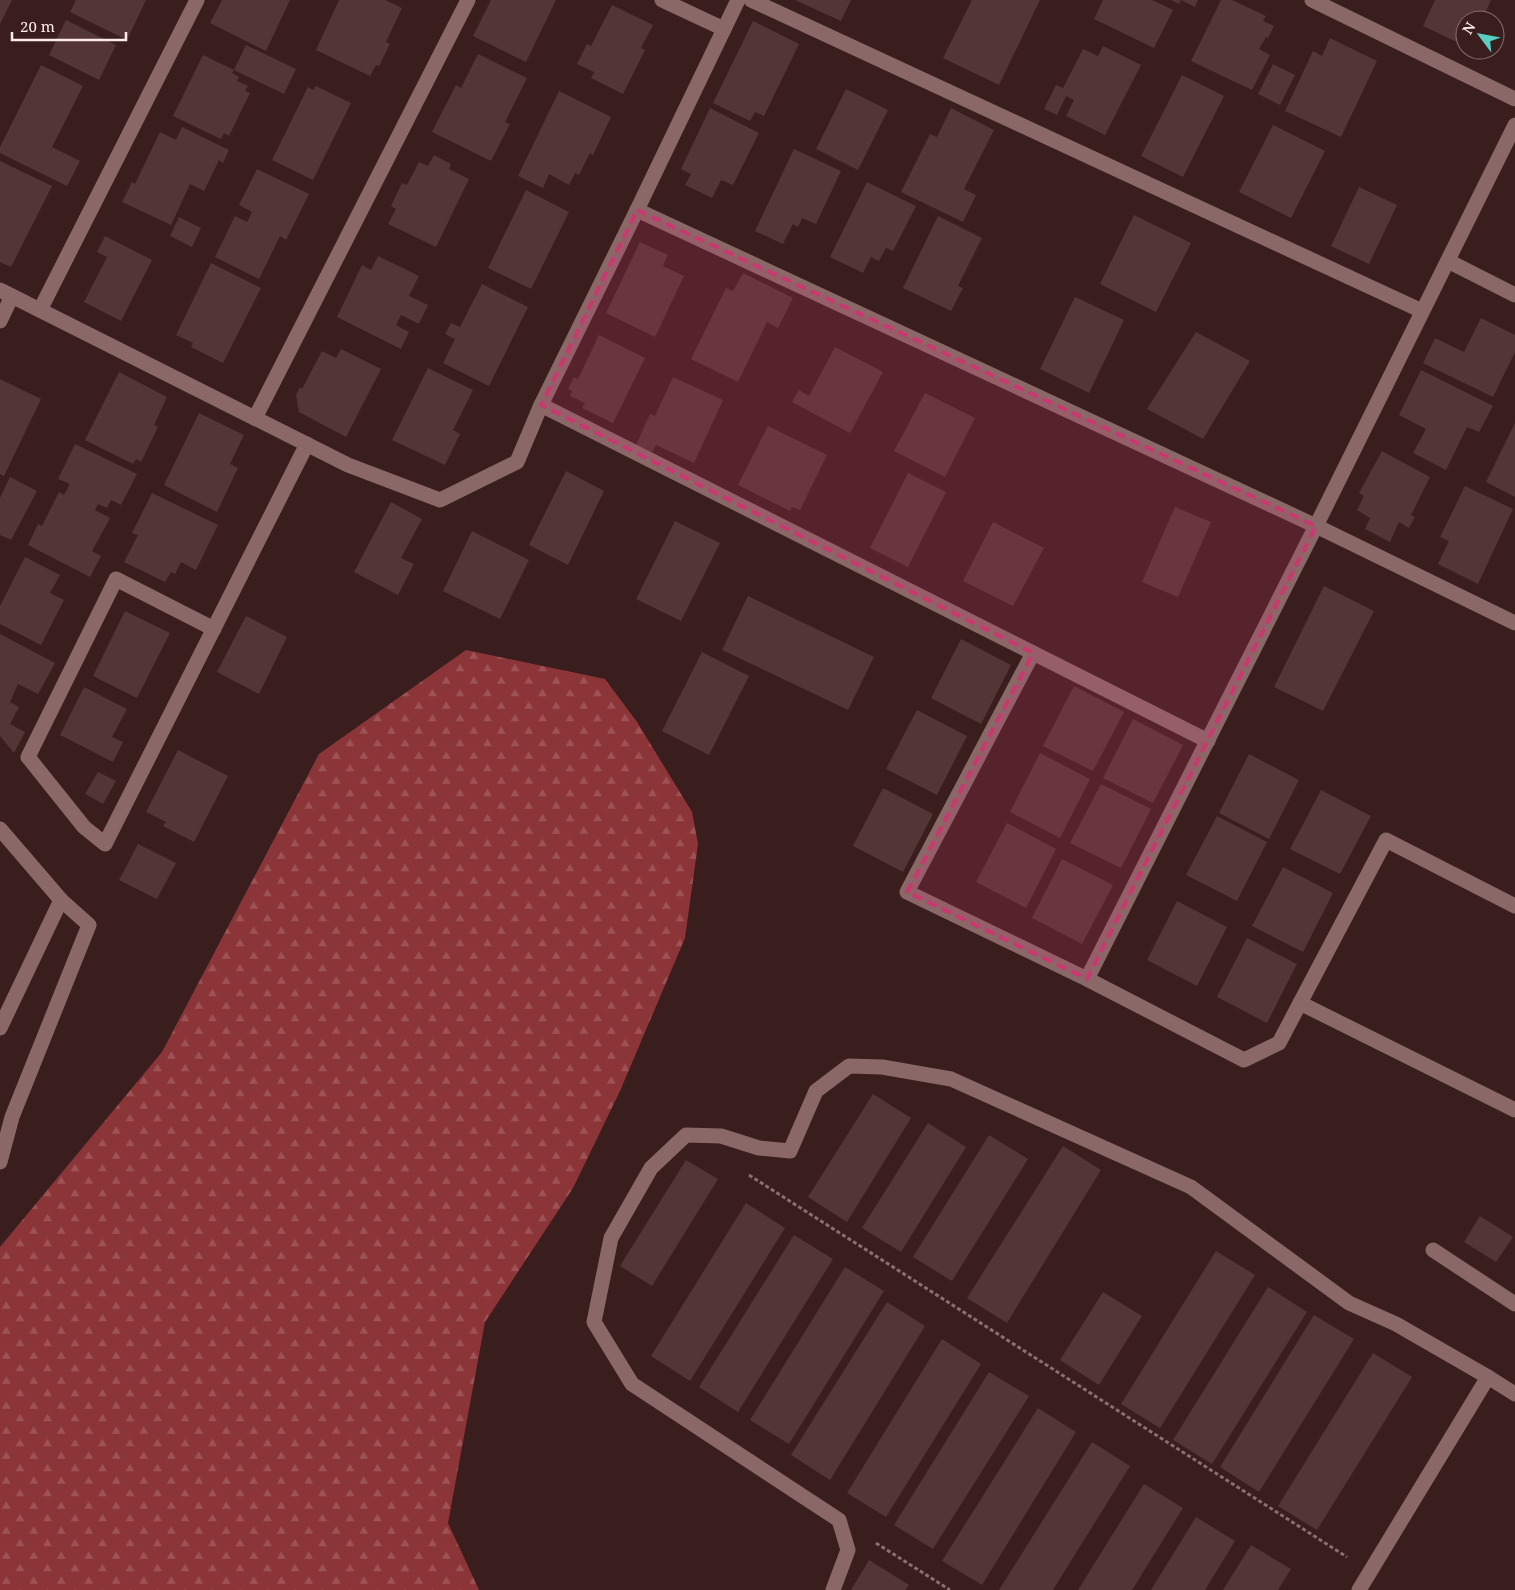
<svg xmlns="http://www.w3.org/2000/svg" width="1515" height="1590" viewBox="0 0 1515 1590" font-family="'Noto Serif',serif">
<defs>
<pattern id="forest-firs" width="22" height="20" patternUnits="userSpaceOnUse" patternTransform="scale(1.25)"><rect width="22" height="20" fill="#8c3538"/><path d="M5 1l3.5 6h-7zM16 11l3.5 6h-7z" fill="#9d5255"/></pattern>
</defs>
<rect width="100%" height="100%" fill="#391e1d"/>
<polygon fill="url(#forest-firs)" points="466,650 605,679 637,722 692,812 698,844 685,938 620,1091 573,1188 485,1322 448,1523 479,1590 0,1590 0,1247 162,1052 319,754"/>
<g fill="#533535">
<polygon points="0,0 12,0 0,24"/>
<polygon points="76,0 146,0 127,40 70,12"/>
<polygon points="222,0 290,0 266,51 210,23"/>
<polygon points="339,0 385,0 402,8 386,42 390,44 379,66 376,65 370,76 316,50"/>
<polygon points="491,0 556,0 526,62 473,36"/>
<polygon points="795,0 851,0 841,21"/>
<polygon points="972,0 1040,0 999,85 943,58"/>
<polygon points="1103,0 1152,0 1173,10 1154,48 1094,19"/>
<polygon points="1171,0 1198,0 1195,7 1181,0 1179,4"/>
<polygon points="1221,0 1232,0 1266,16 1263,21 1274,26 1268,38 1266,37 1259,49 1270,55 1252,90 1191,61"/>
<polygon points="1435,0 1491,0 1482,20 1465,20 1465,46 1423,26"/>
<polygon points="612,5 653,25 641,48 645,50 623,94 591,78 594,72 577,64 587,44 591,46"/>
<polygon points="66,20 116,45 99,80 49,55"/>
<polygon points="753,21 799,44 764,116 755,112 750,121 713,103"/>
<polygon points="1330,38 1377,61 1341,137 1285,111 1313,51 1322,56"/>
<polygon points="246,45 296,69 284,94 234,70"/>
<polygon points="1103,46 1141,65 1105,135 1066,116 1074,100 1066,96 1057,115 1044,109 1056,85 1063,88 1083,49 1098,56"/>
<polygon points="478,54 527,78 505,122 510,124 491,161 432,132 456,85 461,88"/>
<polygon points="203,55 234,70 232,73 239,77 237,81 248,86 245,91 250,93 229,136 224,133 221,139 173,116"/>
<polygon points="1273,64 1295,75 1280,105 1258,94"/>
<polygon points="41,65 83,86 52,147 80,161 67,186 0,153 0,147"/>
<polygon points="1182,75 1224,96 1183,177 1141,156"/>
<polygon points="316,86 351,103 313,180 272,160 308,87 313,90"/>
<polygon points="846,89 888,110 858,170 816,149"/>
<polygon points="559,91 611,117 593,155 590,153 579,175 575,173 569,185 549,174 543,188 518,176"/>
<polygon points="710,108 759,133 733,185 721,180 712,198 685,185 691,174 681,169"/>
<polygon points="951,108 994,130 964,189 976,195 963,222 901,192 930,134 937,137"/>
<polygon points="1273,125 1325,151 1291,218 1239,192"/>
<polygon points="182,127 229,150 223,163 219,160 204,191 190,184 171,225 122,202 132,182 135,184 160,132 176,140"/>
<polygon points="794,149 841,171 816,224 802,218 798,227 793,224 783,244 755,231"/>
<polygon points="434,155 451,164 449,169 469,179 436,247 388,224 396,209 391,206 402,183 407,185 419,162 428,166"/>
<polygon points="0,161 52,186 11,267 0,262"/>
<polygon points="257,169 309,194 286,240 280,236 259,279 215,257 235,216 247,222 252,212 239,205"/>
<polygon points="867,182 916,206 893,251 886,248 879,261 871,257 863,273 830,257"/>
<polygon points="1359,187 1397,205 1369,264 1331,246"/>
<polygon points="526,190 569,212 531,289 488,268"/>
<polygon points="1134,215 1191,243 1156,312 1100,284"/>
<polygon points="938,216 982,238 958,286 963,288 951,311 903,288"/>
<polygon points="179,217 201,228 192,247 170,236"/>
<polygon points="105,236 152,260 121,321 84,302 107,257 97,252"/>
<polygon points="640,242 668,255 663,266 684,276 655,337 606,313"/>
<polygon points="378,256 419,276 409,296 428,305 419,324 401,315 396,325 409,332 401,349 337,317 362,265 371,270"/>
<polygon points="211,263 261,288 223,363 191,347 193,343 176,335"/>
<polygon points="743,273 793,298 778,328 767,322 738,382 691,359 726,288 733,291"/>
<polygon points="482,284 528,307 489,386 443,363 455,339 445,334 451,323 460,327"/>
<polygon points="1075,297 1124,320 1089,393 1040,369"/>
<polygon points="1481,318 1515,335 1515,352 1493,397 1423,363 1435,338 1464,352"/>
<polygon points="1196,332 1250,361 1203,439 1147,409"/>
<polygon points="599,335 645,358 613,423 582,408 585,403 570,396 572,391 568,389 574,377 578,379"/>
<polygon points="835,347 883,372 850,433 792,402 799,390 809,396"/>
<polygon points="341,349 381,369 346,437 299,412 296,395 300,387 302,389 322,351 336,358"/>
<polygon points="428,368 473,390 453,430 460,434 445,465 392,440"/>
<polygon points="1421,370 1493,406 1479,432 1467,427 1446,470 1413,453 1426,429 1399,415"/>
<polygon points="119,372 167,397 154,425 158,427 141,462 136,459 133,464 85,440"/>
<polygon points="673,377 723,400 694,463 656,445 652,452 636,445 650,414 655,416"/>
<polygon points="0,379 41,399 4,476 0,474"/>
<polygon points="925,393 975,418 945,477 894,451"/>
<polygon points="199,413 244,435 230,464 238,468 217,512 164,485"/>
<polygon points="1515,423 1515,497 1486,482"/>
<polygon points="768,426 827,455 800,510 792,507 790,511 738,485"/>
<polygon points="75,444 137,474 121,505 111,500 107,508 98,504 95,510 110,518 92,551 101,556 90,577 28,545 38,524 42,526 59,492 64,495 70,484 58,479"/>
<polygon points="1382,451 1430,477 1411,515 1415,517 1409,528 1399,522 1390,542 1365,529 1370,518 1357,510 1364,496 1359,493"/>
<polygon points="566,471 604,491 568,565 529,545"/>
<polygon points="908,473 946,492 908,567 870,548"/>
<polygon points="10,477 37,491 11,540 0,535 0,498"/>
<polygon points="1465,486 1513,509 1478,584 1438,564 1449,541 1440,537"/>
<polygon points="152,493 218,525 196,570 181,562 175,574 171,572 165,582 124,562 138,535 132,533"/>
<polygon points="391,502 422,519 401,558 414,564 398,595 354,572"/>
<polygon points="1175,507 1211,522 1178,597 1142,582"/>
<polygon points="675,521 720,543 681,621 636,599"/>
<polygon points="993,522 1044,548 1013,606 963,581"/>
<polygon points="472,531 529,560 500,619 443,591"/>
<polygon points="25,557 60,575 50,593 64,600 41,645 0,624 0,606"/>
<polygon points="1324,586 1374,611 1323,711 1274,687"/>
<polygon points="748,596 874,657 848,710 722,650"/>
<polygon points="125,611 170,633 137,698 93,676"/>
<polygon points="246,616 287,637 259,694 217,672"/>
<polygon points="0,634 55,663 38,694 18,684 10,702 19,707 10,724 25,732 14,753 0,736"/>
<polygon points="961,639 1011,665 981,724 931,698"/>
<polygon points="702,652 749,676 709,755 662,731"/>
<polygon points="1074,686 1124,712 1093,771 1043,746"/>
<polygon points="84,687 127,709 112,737 123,742 113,762 60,735"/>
<polygon points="917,710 967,736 937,795 886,769"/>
<polygon points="1133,719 1183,745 1153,803 1103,778"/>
<polygon points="178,750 228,776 194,842 163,826 166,822 146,812"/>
<polygon points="1040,753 1090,779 1060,838 1010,812"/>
<polygon points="1249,754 1299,780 1269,839 1219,813"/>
<polygon points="98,772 116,781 103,804 85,794"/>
<polygon points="1101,784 1151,809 1121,868 1070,843"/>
<polygon points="883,788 933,814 903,872 853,846"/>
<polygon points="1321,790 1371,816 1340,874 1290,849"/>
<polygon points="1217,816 1267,842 1237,901 1186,875"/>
<polygon points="1007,823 1056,849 1026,908 976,882"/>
<polygon points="138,844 176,863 157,899 119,880"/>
<polygon points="1062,859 1113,885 1082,944 1032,918"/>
<polygon points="1283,867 1333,893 1303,952 1252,926"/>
<polygon points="1177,901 1227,927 1197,986 1147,960"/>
<polygon points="1247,938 1297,964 1267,1023 1217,997"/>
<polygon points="873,1094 911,1118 847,1222 808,1197"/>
<polygon points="928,1123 966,1147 901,1252 862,1228"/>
<polygon points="989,1135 1028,1159 952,1281 913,1257"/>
<polygon points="1063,1146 1101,1170 1007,1323 967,1298"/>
<polygon points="686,1160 718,1179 652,1286 620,1266"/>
<polygon points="746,1203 785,1228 690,1381 651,1356"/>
<polygon points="1480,1216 1513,1237 1496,1262 1464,1242"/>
<polygon points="794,1235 833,1259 738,1412 699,1387"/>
<polygon points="1216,1251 1255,1275 1160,1428 1121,1404"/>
<polygon points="845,1267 884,1291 789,1444 750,1420"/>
<polygon points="1268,1287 1307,1312 1212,1464 1173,1440"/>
<polygon points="1103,1292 1142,1316 1099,1385 1060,1360"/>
<polygon points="887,1302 925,1326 830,1480 791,1455"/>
<polygon points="1314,1315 1354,1339 1259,1492 1220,1467"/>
<polygon points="942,1339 981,1364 886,1517 847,1493"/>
<polygon points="1373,1353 1412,1377 1317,1530 1278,1506"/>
<polygon points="989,1372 1029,1396 933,1549 894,1525"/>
<polygon points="1038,1408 1076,1432 982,1585 942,1561"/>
<polygon points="1092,1442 1130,1466 1053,1590 999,1590"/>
<polygon points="1144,1484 1183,1508 1132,1590 1078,1590"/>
<polygon points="1196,1517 1235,1541 1205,1590 1151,1590"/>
<polygon points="1251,1545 1291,1569 1278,1590 1223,1590"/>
<polygon points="869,1560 909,1585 905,1590 851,1590"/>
</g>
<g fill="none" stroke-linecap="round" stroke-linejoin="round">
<g stroke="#88706f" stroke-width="3" stroke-dasharray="4 2.5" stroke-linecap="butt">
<polyline points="749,1175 1347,1557"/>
<polyline points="876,1543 950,1590"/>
</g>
<g stroke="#896867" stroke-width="15">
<polyline points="1433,1250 1515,1304"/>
<polyline points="833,1590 848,1550 839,1520 632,1384 594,1322 611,1238 651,1168 686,1135 721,1136 759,1148 790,1151 816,1091 849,1066 882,1067 951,1079 1191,1187 1349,1303 1396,1324 1488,1377"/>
<polyline points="1359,1590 1488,1377 1515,1394"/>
</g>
<g stroke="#896867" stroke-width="15">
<polyline points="662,0 724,29"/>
<polyline points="751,0 1422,311"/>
<polyline points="1312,0 1515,99"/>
<polyline points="637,210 1316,526 1515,623"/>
<polyline points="1448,261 1515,295"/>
<polyline points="0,290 348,465 440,500 517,462 541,405 637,210 738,0"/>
<polyline points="40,310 197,0"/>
<polyline points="0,321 12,296"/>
<polyline points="541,405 1208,741"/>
<polyline points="255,418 468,0"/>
<polyline points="214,629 116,579 28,757 84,827 105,844 307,444"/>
<polyline points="1033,653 907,892 1087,979 1244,1060 1279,1043 1300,1003 1515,1110"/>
<polyline points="0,829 61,900 0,1028"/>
<polyline points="1087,979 1316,526 1515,125"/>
<polyline points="1300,1003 1386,840 1515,906"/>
<polyline points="0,1162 12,1117 89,925 61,900"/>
</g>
</g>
<path fill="#cb3870" fill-opacity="0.2" stroke="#cb3870" stroke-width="4" stroke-dasharray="10 6" stroke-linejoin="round" d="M637,210L1316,526L1087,979L907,892L1033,653L541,405Z"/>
<g transform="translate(1480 35) rotate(302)"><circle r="24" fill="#391e1d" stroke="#88706f"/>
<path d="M0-4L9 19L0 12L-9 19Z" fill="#56cec2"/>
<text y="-8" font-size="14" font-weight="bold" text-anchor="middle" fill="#feeae9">N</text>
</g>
<path d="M12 32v8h114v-8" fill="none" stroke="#feeae9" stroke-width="2.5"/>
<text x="20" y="32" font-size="15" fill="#feeae9" stroke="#391e1d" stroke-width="4" paint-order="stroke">20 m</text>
</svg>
